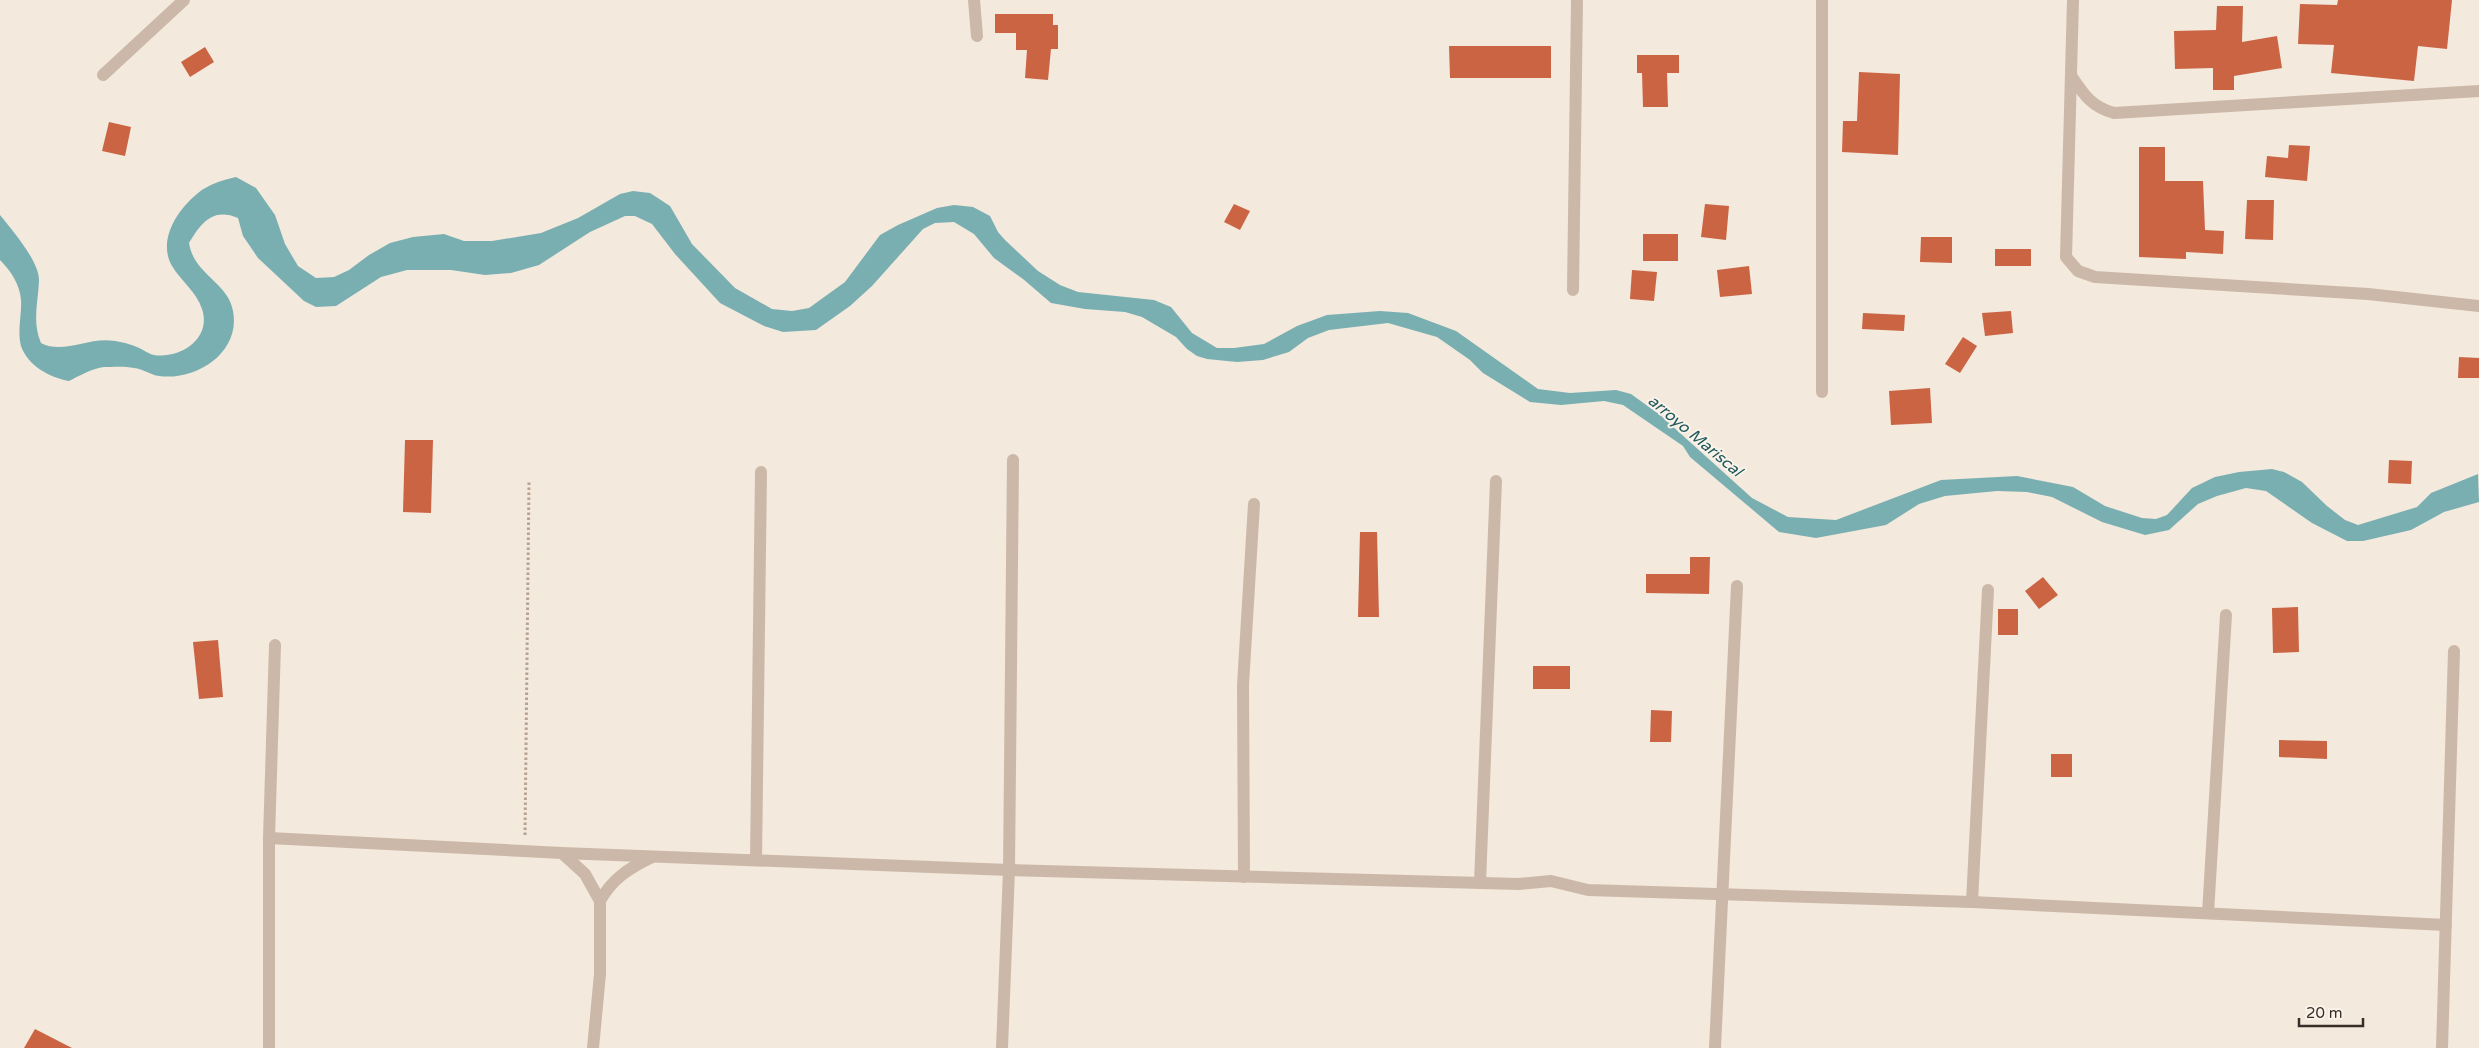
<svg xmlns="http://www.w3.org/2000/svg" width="2479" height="1048" viewBox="0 0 2479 1048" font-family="'Varela Round',sans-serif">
<rect width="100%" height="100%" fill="#f3e9dd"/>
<path fill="#7aafb2" d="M236,177L256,188L275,215L285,244L298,266L316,278L334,277L349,270L369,255L390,243L413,237L444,234L464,241H492L541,233L578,218L620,194L633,191L650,193L670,206L692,244L735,288L772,309L792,311L809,308L845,282L880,235L898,225L937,208L954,205L973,207L990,216L998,232L1005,240L1038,271L1060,285L1078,292L1154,300L1171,307L1192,333L1217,348H1234L1264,344L1297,326L1327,315L1380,311L1408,313L1456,331L1538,389L1570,393L1616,390L1631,394L1660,415L1752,498L1788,517L1836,520L1941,480L2017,476L2073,487L2105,506L2142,518L2156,519L2167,515L2192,488L2215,477L2239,472L2272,469L2284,472L2302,482L2327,506L2345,520L2358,525L2417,507L2431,493L2478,474L2479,502L2444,512L2411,530L2363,541H2347L2312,523L2266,491L2246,488L2217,496L2198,504L2169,530L2145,535L2102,522L2052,497L2027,492L1997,491L1945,496L1919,504L1886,525L1816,538L1779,532L1690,457L1683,446L1623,405L1604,401L1561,405L1530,402L1483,373L1470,360L1437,337L1388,323L1329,330L1308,338L1289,352L1263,360L1237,362L1207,359L1197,356L1187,349L1176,337L1142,317L1125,312L1085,309L1051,303L1023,279L994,258L974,234L954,222L935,223L923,229L872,286L850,306L816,330L783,332L764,326L720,303L675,254L652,224L635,216H625L590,232L539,265L511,273L485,275L451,270H407L381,277L336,306L316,307L304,301L258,258L243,236L238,218C213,207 201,223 189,243C194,275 228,282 233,311C241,352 197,381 159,376C151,375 143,369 134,368C125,366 113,367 104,367C93,368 79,376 69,381C49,377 28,366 21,346C17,331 22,314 21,300C20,284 10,270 0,260V215C12,230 40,262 39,281C38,303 32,322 41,343C64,355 89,336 115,341C122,342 130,344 137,347C143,349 148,354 154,355C180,359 212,339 202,309C196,291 181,281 172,266C157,240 178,209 198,193C209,184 223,180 236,177Z"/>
<g fill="#cb6443">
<polygon points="2338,0 2452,0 2447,49 2418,46 2414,81 2331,73 2334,45 2298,44 2300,4 2337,5"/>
<polygon points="2217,6 2243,6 2242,42 2277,36 2282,68 2234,76 2234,90 2213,90 2213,68 2175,69 2174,31 2216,30"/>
<polygon points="995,14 1053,14 1053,25 1058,25 1058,49 1051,49 1048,80 1025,78 1027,50 1016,50 1016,33 995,33"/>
<polygon points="1449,46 1551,46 1551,78 1450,78"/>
<polygon points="205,47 214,62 190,77 181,62"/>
<polygon points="1637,55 1679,55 1679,73 1667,73 1668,107 1643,107 1642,73 1637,73"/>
<polygon points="1859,72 1900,74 1898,155 1842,152 1843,121 1857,121"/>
<polygon points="109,122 131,127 125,156 102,151"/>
<polygon points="2289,145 2310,146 2307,181 2265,177 2267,156 2288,158"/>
<polygon points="2139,147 2165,147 2165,181 2203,181 2205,230 2224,231 2223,254 2186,252 2186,259 2139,257"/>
<polygon points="2247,200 2274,200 2273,240 2245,239"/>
<polygon points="1234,204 1250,211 1240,230 1224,222"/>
<polygon points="1705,204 1729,206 1726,240 1701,237"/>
<rect x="1643" y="234" width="35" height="27"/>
<polygon points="1921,237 1952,237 1952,263 1920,262"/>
<rect x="1995" y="249" width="36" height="17"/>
<polygon points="1749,266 1752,294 1720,297 1717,270"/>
<polygon points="1632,270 1657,272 1654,301 1630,299"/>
<polygon points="2011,311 2013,333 1985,336 1982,313"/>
<polygon points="1863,313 1905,315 1904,331 1862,329"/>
<polygon points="1963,337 1977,346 1960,373 1945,364"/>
<polygon points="2459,357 2479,358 2479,378 2458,378"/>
<polygon points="1930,388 1932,423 1891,425 1889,391"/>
<polygon points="405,440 433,440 431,513 403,512"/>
<polygon points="2389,460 2412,461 2411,484 2388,483"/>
<polygon points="1360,532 1377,532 1379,617 1358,617"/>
<polygon points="1690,557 1710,557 1709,594 1646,593 1646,574 1690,574"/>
<polygon points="2043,577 2058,595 2039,609 2025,591"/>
<polygon points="2298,607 2299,652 2273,653 2272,608"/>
<rect x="1998" y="609" width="20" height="26"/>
<polygon points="218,640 223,697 199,699 193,642"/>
<rect x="1533" y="666" width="37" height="23"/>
<polygon points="1651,710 1672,711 1671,742 1650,742"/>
<polygon points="2279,740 2327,741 2327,759 2279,757"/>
<rect x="2051" y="754" width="21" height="23"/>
<polygon points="35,1029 72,1048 24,1048"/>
</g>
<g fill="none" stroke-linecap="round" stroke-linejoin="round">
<polyline stroke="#b8a292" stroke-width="3" stroke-dasharray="2.5 2.5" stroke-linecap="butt" points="525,835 529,481"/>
<g stroke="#ccb8a8" stroke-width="12">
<polyline points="974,0 977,36"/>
<polyline points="2073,0 2066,257 2078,271 2095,277 2368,294 2479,306"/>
<polyline points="103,75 184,0"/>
<path d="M2072,77C2084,95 2092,107 2114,113L2479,91"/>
<polyline points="1573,290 1577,0"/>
<polyline points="1822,392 1822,0"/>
<polyline points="269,838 562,853 1009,870 1519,884 1551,881 1588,890 1972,902 2446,925"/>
<polyline points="562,853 585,874 600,901 600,974 593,1048"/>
<polyline points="756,860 761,472"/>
<polyline points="1244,877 1243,685 1254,504"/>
<polyline points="1480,883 1496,481"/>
<path d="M600,901C612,879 629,868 652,857"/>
<polyline points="1972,902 1988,590"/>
<polyline points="2208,913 2226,615"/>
<polyline points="269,1048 269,838 275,645"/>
<polyline points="1002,1048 1009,870 1013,460"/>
<polyline points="1715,1048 1737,586"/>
<polyline points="2442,1048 2454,651"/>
</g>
</g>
<g text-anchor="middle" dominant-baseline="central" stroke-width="4" stroke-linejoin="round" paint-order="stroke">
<g font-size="16" font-style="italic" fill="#1c585c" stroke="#fbf3e9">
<text transform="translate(1695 436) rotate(40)">arroyo Mariscal</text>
</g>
</g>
<path d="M2299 1018v8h64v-8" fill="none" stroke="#382d28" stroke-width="2.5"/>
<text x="2306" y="1018" font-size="15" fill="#382d28" stroke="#fbf3e9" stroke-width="4" paint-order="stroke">20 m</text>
</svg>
